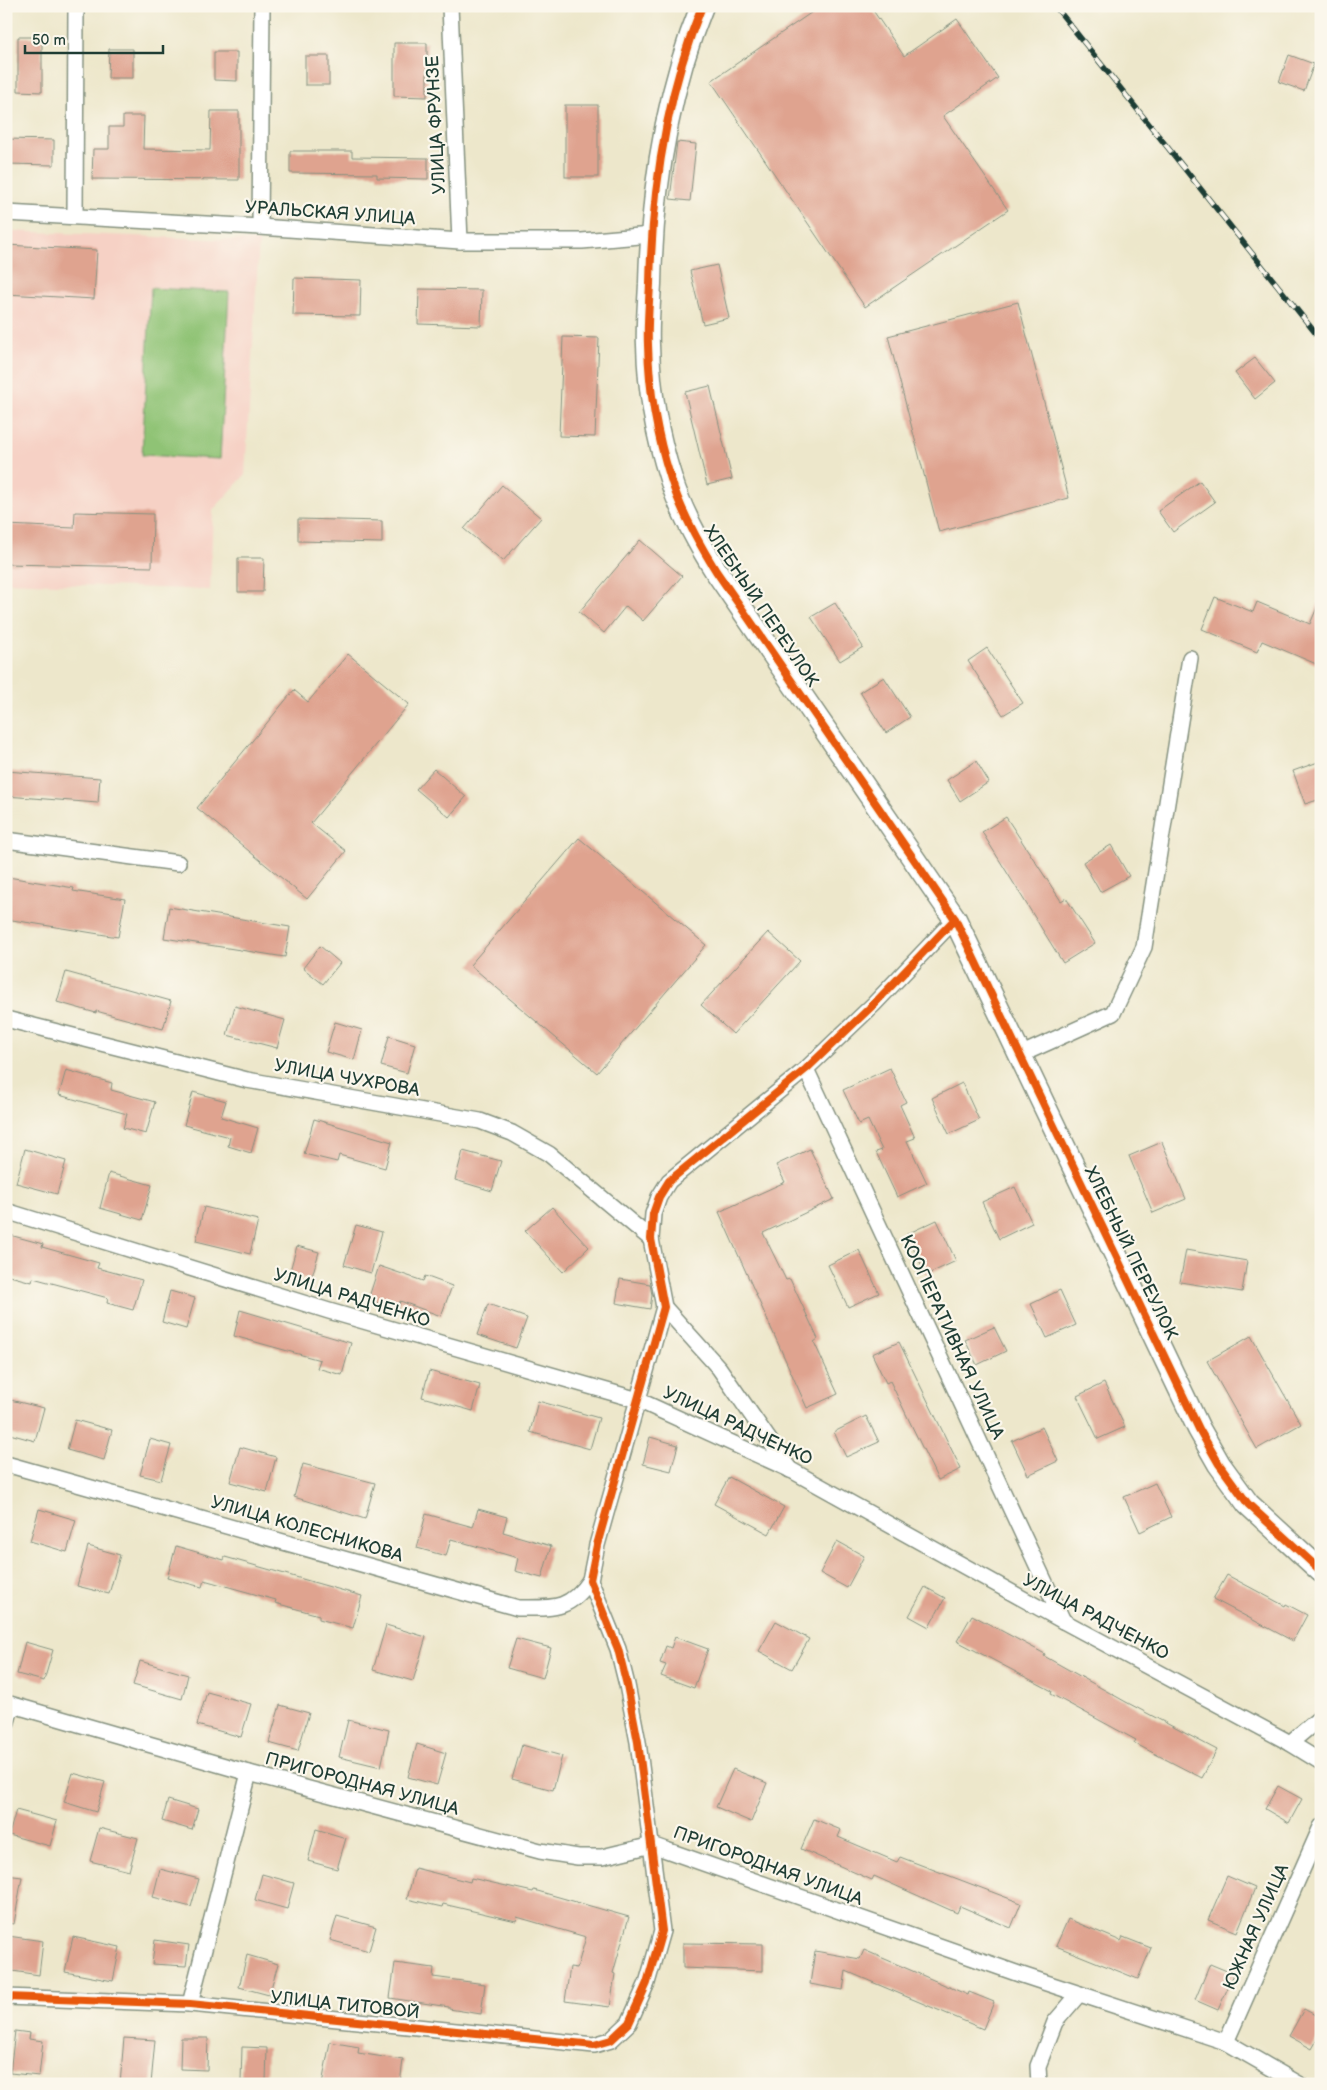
<svg xmlns="http://www.w3.org/2000/svg" width="1327" height="2090" viewBox="0 0 1327 2090" font-family="'Balsamiq Sans',sans-serif">
<rect width="100%" height="100%" fill="#fbf7ec"/>
<filter id="ink" filterUnits="userSpaceOnUse"><feTurbulence type="fractalNoise" baseFrequency=".02" numOctaves="2"/><feDisplacementMap in="SourceGraphic" scale="10" xChannelSelector="R" yChannelSelector="G"/><feConvolveMatrix kernelMatrix="1 2 1 2 8 2 1 2 1" color-interpolation-filters="sRGB"/></filter>
<filter id="wash" filterUnits="userSpaceOnUse"><feTurbulence type="fractalNoise" baseFrequency=".0096" numOctaves="4" result="noise"/><feDisplacementMap in="SourceGraphic" scale="20" xChannelSelector="R" yChannelSelector="G"/><feGaussianBlur stdDeviation="1.12" result="paint"/><feColorMatrix in="noise" values="0 0 0 0 0 0 0 0 0 0 0 0 0 0 0 0 0 1.4 0 .05"/><feComposite in="paint" operator="in"/></filter>
<g filter="url(#wash)">
<rect width="100%" height="100%" fill="#ede7cb"/>
<polygon fill="#f6d1c5" points="6,231 259,241 245,475 213,510 210,590 6,582"/>
<polygon fill="#8fc374" stroke="#578054" points="151,288 229,292 220,459 142,455"/>
<g id="blocks">
<g fill="#dfa38f">
<polygon points="821,6 870,6 904,56 957,19 998,78 943,116 1008,210 865,307 711,81"/>
<polygon points="18,37 42,37 42,92 18,91"/>
<polygon points="394,43 427,43 427,97 394,96"/>
<polygon points="109,49 133,49 133,78 108,78"/>
<polygon points="214,52 237,52 237,81 214,80"/>
<polygon points="1289,55 1314,64 1304,91 1279,82"/>
<rect x="305" y="56" width="24" height="29"/>
<rect x="565" y="105" width="33" height="72"/>
<polygon points="211,111 239,111 239,180 92,179 93,149 109,149 109,127 123,127 123,116 144,116 143,149 210,150"/>
<polygon points="6,139 54,140 54,165 6,164"/>
<polygon points="677,142 696,144 690,201 670,199"/>
<polygon points="290,151 352,151 352,157 428,158 428,179 377,178 377,174 290,173"/>
<polygon points="6,245 97,250 94,299 6,294"/>
<polygon points="717,265 729,318 703,324 690,271"/>
<polygon points="294,278 361,280 360,316 293,315"/>
<polygon points="419,289 482,290 481,326 418,324"/>
<polygon points="1018,302 1069,498 939,532 888,336"/>
<polygon points="563,337 599,338 595,437 559,436"/>
<polygon points="1255,358 1275,383 1255,399 1235,373"/>
<polygon points="710,386 732,479 707,485 685,392"/>
<polygon points="1200,481 1215,502 1173,532 1158,511"/>
<polygon points="502,485 541,518 503,561 464,529"/>
<polygon points="75,512 153,514 152,567 6,564 6,525 74,528"/>
<polygon points="298,519 382,521 382,543 298,541"/>
<polygon points="640,540 682,576 643,621 626,606 604,633 579,612"/>
<polygon points="238,558 264,558 263,592 238,592"/>
<polygon points="1215,597 1253,612 1257,602 1310,624 1321,598 1321,666 1262,641 1257,652 1202,629"/>
<polygon points="835,603 863,647 840,661 811,617"/>
<polygon points="987,648 1023,703 1003,715 968,661"/>
<polygon points="348,654 409,704 311,823 346,851 307,899 197,808 294,690 308,702"/>
<polygon points="884,677 910,717 886,733 860,692"/>
<polygon points="976,761 989,782 960,801 947,780"/>
<polygon points="1321,761 1321,799 1305,804 1293,771"/>
<polygon points="434,769 466,797 449,817 416,789"/>
<polygon points="6,771 100,778 98,803 6,796"/>
<polygon points="1006,817 1061,901 1066,898 1095,943 1063,963 982,832"/>
<polygon points="579,838 706,945 597,1073 470,965"/>
<polygon points="1111,845 1129,876 1100,892 1083,862"/>
<polygon points="8,877 74,888 73,891 125,899 118,937 6,919"/>
<polygon points="169,907 290,927 285,957 164,938"/>
<polygon points="768,932 800,961 733,1034 701,1005"/>
<polygon points="320,946 340,963 323,984 303,968"/>
<polygon points="66,972 171,1001 163,1029 96,1011 96,1013 57,1002"/>
<polygon points="235,1006 285,1020 277,1048 227,1035"/>
<polygon points="335,1022 362,1030 354,1060 326,1052"/>
<polygon points="389,1036 415,1044 407,1073 381,1066"/>
<polygon points="890,1068 906,1102 900,1105 915,1138 907,1141 927,1183 897,1197 876,1152 882,1150 868,1120 859,1124 843,1090"/>
<polygon points="66,1070 112,1083 111,1090 155,1102 146,1134 123,1128 127,1114 59,1095"/>
<polygon points="962,1083 979,1120 949,1134 932,1098"/>
<polygon points="193,1092 226,1101 221,1117 258,1128 251,1153 228,1146 230,1137 184,1125"/>
<polygon points="314,1119 392,1142 385,1168 339,1155 337,1162 304,1154"/>
<polygon points="1162,1142 1186,1199 1153,1213 1129,1156"/>
<polygon points="25,1149 66,1161 57,1194 16,1183"/>
<polygon points="810,1149 834,1199 763,1233 786,1280 790,1279 818,1339 814,1342 838,1394 807,1408 719,1212 785,1182 776,1165"/>
<polygon points="463,1151 501,1161 492,1191 455,1180"/>
<polygon points="109,1173 152,1185 142,1220 100,1208"/>
<polygon points="1015,1187 1032,1223 999,1239 982,1202"/>
<polygon points="204,1207 258,1220 250,1254 196,1241"/>
<polygon points="552,1207 589,1247 563,1272 525,1231"/>
<polygon points="937,1220 956,1261 926,1275 907,1234"/>
<polygon points="356,1225 382,1232 371,1273 344,1265"/>
<polygon points="6,1234 43,1244 42,1247 99,1263 97,1268 142,1280 133,1310 107,1303 108,1298 33,1278 32,1282 6,1275"/>
<polygon points="297,1246 319,1252 311,1280 289,1274"/>
<polygon points="859,1250 879,1293 848,1307 828,1265"/>
<polygon points="1186,1250 1247,1261 1242,1292 1180,1282"/>
<polygon points="379,1266 423,1281 425,1276 452,1286 441,1316 400,1301 398,1309 368,1300"/>
<polygon points="620,1279 650,1284 652,1295 650,1309 616,1303"/>
<polygon points="1060,1290 1076,1325 1047,1338 1031,1304"/>
<polygon points="170,1291 195,1298 186,1329 162,1322"/>
<polygon points="488,1304 527,1318 516,1348 477,1335"/>
<polygon points="240,1310 351,1343 342,1375 317,1368 320,1360 234,1336"/>
<polygon points="994,1327 1006,1351 977,1365 965,1340"/>
<polygon points="1251,1336 1301,1424 1257,1449 1207,1361"/>
<polygon points="899,1342 961,1469 938,1480 890,1381 886,1383 872,1354"/>
<polygon points="429,1371 480,1385 473,1411 422,1397"/>
<polygon points="1104,1383 1125,1427 1098,1439 1077,1396"/>
<polygon points="6,1399 44,1408 35,1441 6,1433"/>
<polygon points="538,1401 599,1418 590,1449 530,1432"/>
<polygon points="866,1416 879,1442 846,1457 834,1432"/>
<polygon points="75,1420 112,1430 104,1460 67,1450"/>
<polygon points="1042,1427 1058,1461 1028,1475 1012,1441"/>
<polygon points="650,1437 678,1445 671,1471 643,1464"/>
<polygon points="150,1439 171,1445 161,1480 140,1475"/>
<polygon points="240,1447 276,1457 267,1492 230,1482"/>
<polygon points="303,1464 375,1483 365,1519 294,1497"/>
<polygon points="729,1477 784,1507 769,1534 714,1504"/>
<polygon points="1155,1483 1171,1517 1140,1532 1124,1497"/>
<polygon points="39,1509 76,1520 67,1552 30,1541"/>
<polygon points="478,1509 507,1517 503,1532 551,1546 542,1578 515,1571 518,1558 451,1539 446,1556 417,1548 426,1514 473,1527"/>
<polygon points="837,1541 864,1556 847,1588 820,1573"/>
<polygon points="88,1546 120,1555 109,1594 77,1586"/>
<polygon points="176,1546 224,1560 225,1557 362,1596 353,1628 319,1619 319,1615 275,1603 276,1600 204,1580 202,1587 167,1578"/>
<polygon points="1227,1575 1285,1606 1286,1604 1307,1615 1293,1641 1213,1599"/>
<polygon points="925,1587 945,1598 929,1627 909,1616"/>
<polygon points="972,1615 1045,1654 1044,1656 1126,1702 1217,1750 1202,1778 1134,1743 1136,1740 1051,1694 1052,1691 957,1641"/>
<polygon points="776,1621 809,1639 792,1669 759,1651"/>
<polygon points="386,1625 426,1637 413,1681 373,1670"/>
<polygon points="675,1637 708,1649 694,1688 661,1676 666,1665 660,1663 666,1646 671,1648"/>
<polygon points="516,1639 551,1648 543,1678 507,1668"/>
<polygon points="25,1642 53,1650 44,1681 17,1674"/>
<polygon points="140,1661 188,1675 182,1699 133,1685"/>
<polygon points="207,1692 251,1704 241,1737 197,1725"/>
<polygon points="280,1705 309,1713 298,1751 269,1743"/>
<polygon points="348,1720 389,1730 381,1767 339,1757"/>
<polygon points="417,1744 446,1753 437,1785 408,1777"/>
<polygon points="522,1745 562,1756 553,1790 512,1779"/>
<polygon points="733,1769 767,1783 751,1822 716,1807"/>
<polygon points="73,1773 105,1782 96,1812 64,1802"/>
<polygon points="1278,1786 1302,1799 1289,1823 1265,1809"/>
<polygon points="168,1800 198,1809 192,1830 162,1821"/>
<polygon points="16,1810 57,1821 50,1846 9,1835"/>
<polygon points="814,1819 841,1830 838,1837 897,1862 900,1857 1021,1903 1011,1928 960,1906 957,1913 874,1876 872,1880 801,1849"/>
<polygon points="99,1828 138,1838 129,1871 90,1861"/>
<polygon points="316,1829 346,1838 337,1869 308,1861"/>
<polygon points="415,1868 470,1882 471,1878 533,1892 534,1890 629,1917 613,1973 615,1974 610,2007 565,2001 570,1967 577,1968 586,1937 517,1917 516,1921 443,1904 442,1907 407,1899"/>
<polygon points="160,1869 199,1879 191,1907 153,1897"/>
<polygon points="262,1874 294,1883 287,1909 255,1900"/>
<polygon points="6,1875 22,1877 14,1924 6,1923"/>
<polygon points="1227,1876 1255,1888 1237,1932 1208,1920"/>
<polygon points="337,1916 376,1927 369,1951 330,1940"/>
<polygon points="1068,1919 1121,1941 1123,1937 1151,1948 1138,1979 1056,1946"/>
<polygon points="8,1936 43,1941 39,1975 6,1970"/>
<polygon points="73,1937 120,1947 113,1981 65,1972"/>
<polygon points="155,1940 189,1945 186,1966 152,1964"/>
<polygon points="683,1943 763,1944 763,1971 683,1968"/>
<polygon points="864,1950 968,1995 969,1992 994,2002 983,2029 846,1971 843,1990 810,1984 815,1951 860,1959"/>
<polygon points="247,1955 278,1964 269,1995 239,1987"/>
<polygon points="395,1963 434,1968 433,1977 485,1984 481,2014 449,2009 449,2007 390,1998"/>
<polygon points="1210,1964 1234,1974 1218,2010 1195,2000"/>
<polygon points="1304,2009 1321,2018 1321,2033 1312,2049 1289,2036"/>
<polygon points="15,2031 30,2033 29,2039 43,2041 39,2076 10,2073"/>
<polygon points="124,2038 155,2040 151,2084 120,2084"/>
<polygon points="181,2038 208,2038 207,2070 180,2069"/>
<polygon points="330,2042 359,2047 358,2053 403,2060 400,2084 322,2084"/>
<polygon points="242,2047 267,2048 266,2082 241,2081"/>
</g>
</g>
</g>
<g filter="url(#ink)">
<use href="#blocks" fill-opacity="0" stroke="#869280" stroke-width="1"/>
<g fill="none" stroke-linecap="round" stroke-linejoin="round">
<g stroke="#869280" stroke-width="18">
<g id="street">
<polyline points="450,6 460,241"/>
<polyline points="6,213 260,227 460,241 582,241 651,235"/>
<polyline points="75,216 76,6"/>
<polyline points="260,227 262,6"/>
<polyline points="6,840 178,863"/>
<polyline points="6,1019 247,1080 480,1121 512,1133 549,1154 651,1239"/>
<polyline points="1020,1055 1113,1013 1144,947 1190,658"/>
<polyline points="806,1069 1063,1621"/>
<polyline points="6,1211 329,1311 638,1400 791,1470 1063,1621 1290,1743 1321,1762"/>
<polyline points="664,1307 719,1368 790,1470"/>
<path d="M6,1464L518,1608C553,1608 569,1611 590,1580"/>
<polyline points="6,1703 249,1773 540,1851 578,1857 602,1857 652,1845 1019,1974 1226,2042 1299,2084"/>
<polyline points="6,1725 12,1705"/>
<polyline points="1290,1743 1321,1717"/>
<polyline points="6,1997 190,2004 594,2045 611,2040 629,2023 647,1983 662,1931 638,1742 627,1685 618,1649 590,1580 597,1545 664,1307 651,1239 653,1214 659,1197 669,1181 806,1069 874,1004 955,919"/>
<polyline points="190,2004 249,1773"/>
<polyline points="1226,2042 1321,1827"/>
<polyline points="1039,2084 1038,2066 1055,2022 1079,1994"/>
</g>
</g>
<g stroke="#869280" stroke-width="25">
<path id="secondary" d="M702,6C666,95 652,189 650,284C649,304 647,325 648,345C649,390 657,436 671,479C681,512 698,542 716,571L955,919L1199,1429L1219,1464L1248,1504L1321,1571"/>
</g>
<use href="#street" stroke="#fff" stroke-width="15"/>
<use href="#secondary" stroke="#fff" stroke-width="22"/>
<g stroke="#1f3d34" stroke-width="5.5">
<polyline id="rail" points="1055,6 1321,340"/>
</g>
<use href="#rail" stroke="#fbf7ec" stroke-width="4" stroke-dasharray="11" stroke-linecap="butt"/>
<g stroke="#fbf7ec" stroke-width="11">
<g id="cycleway">
<path d="M702,6C666,95 652,189 650,284C649,304 647,325 648,345C649,390 657,436 671,479C681,512 698,542 716,571L955,919L1199,1429L1219,1464L1248,1504L1321,1571"/>
<polyline points="6,1997 190,2004 594,2045 611,2040 629,2023 647,1983 662,1931 638,1742 627,1685 618,1649 590,1580 597,1545 664,1307 651,1239 653,1214 659,1197 669,1181 806,1069 874,1004 955,919"/>
</g>
</g>
<use href="#cycleway" stroke="#e8590c" stroke-width="8"/>
</g>
</g>
<g text-anchor="middle" dominant-baseline="central" stroke-width="4.5" stroke-linejoin="round" paint-order="stroke">
<g font-size="18" fill="#1f3d34" stroke="#fbf7ec">
<text transform="translate(436 125) rotate(-93)">УЛИЦА ФРУНЗЕ</text>
<text transform="translate(330 213) rotate(4)">УРАЛЬСКАЯ УЛИЦА</text>
<text transform="translate(761 606) rotate(56)">ХЛЕБНЫЙ ПЕРЕУЛОК</text>
<text transform="translate(347 1078) rotate(10)">УЛИЦА ЧУХРОВА</text>
<text transform="translate(1131 1253) rotate(64)">ХЛЕБНЫЙ ПЕРЕУЛОК</text>
<text transform="translate(352 1298) rotate(17)">УЛИЦА РАДЧЕНКО</text>
<text transform="translate(952 1337) rotate(65)">КООПЕРАТИВНАЯ УЛИЦА</text>
<text transform="translate(738 1426) rotate(25)">УЛИЦА РАДЧЕНКО</text>
<text transform="translate(307 1529) rotate(16)">УЛИЦА КОЛЕСНИКОВА</text>
<text transform="translate(1096 1617) rotate(28)">УЛИЦА РАДЧЕНКО</text>
<text transform="translate(362 1784) rotate(15)">ПРИГОРОДНАЯ УЛИЦА</text>
<text transform="translate(768 1866) rotate(20)">ПРИГОРОДНАЯ УЛИЦА</text>
<text transform="translate(1256 1927) rotate(-66)">ЮЖНАЯ УЛИЦА</text>
<text transform="translate(345 2005) rotate(6)">УЛИЦА ТИТОВОЙ</text>
</g>
</g>
<rect width="1327" height="2090" fill="none" stroke="#fbf7ec" stroke-width="25"/>
<path d="M25 45v8h138v-8" fill="none" stroke="#1f3d34" stroke-width="2.5"/>
<text x="32" y="45" font-size="15" fill="#1f3d34" stroke="#fbf7ec" stroke-width="4" paint-order="stroke">50 m</text>
</svg>
